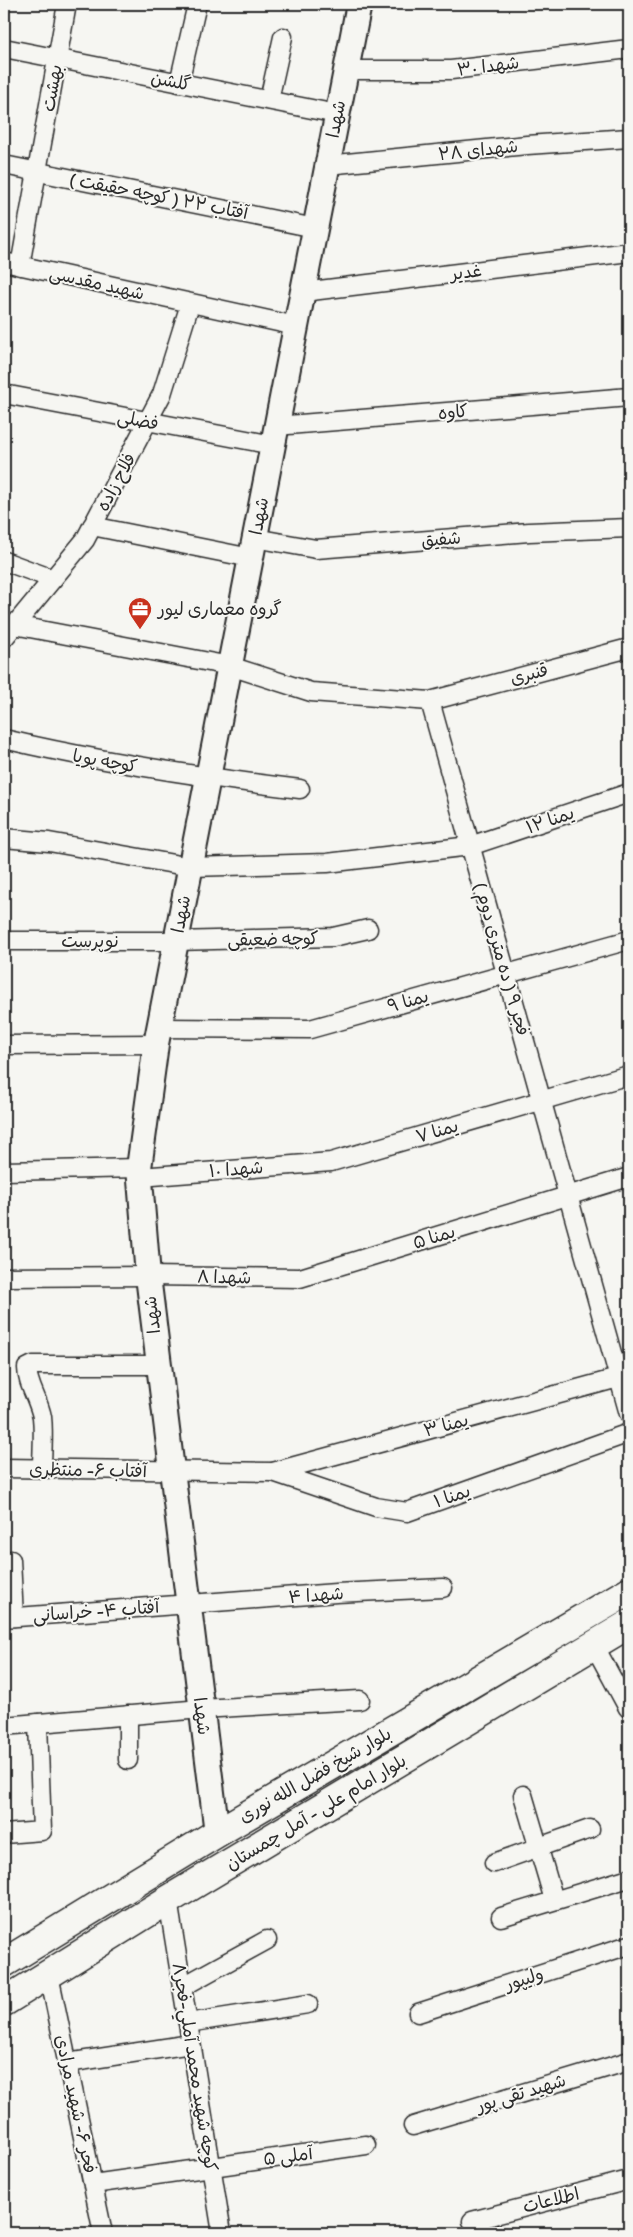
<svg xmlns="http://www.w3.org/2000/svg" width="633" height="2237" viewBox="0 0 633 2237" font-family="Itim,'Playpen Sans Arabic',sans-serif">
<rect width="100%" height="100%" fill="#f6f6f2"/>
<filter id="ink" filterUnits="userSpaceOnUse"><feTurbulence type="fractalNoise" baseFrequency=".02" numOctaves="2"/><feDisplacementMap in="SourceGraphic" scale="10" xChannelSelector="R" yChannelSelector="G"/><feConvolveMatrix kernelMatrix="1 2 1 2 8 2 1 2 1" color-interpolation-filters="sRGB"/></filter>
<g filter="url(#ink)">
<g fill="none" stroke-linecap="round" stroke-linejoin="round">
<g stroke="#2b2b2b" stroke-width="21">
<g id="street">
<polyline points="4,48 337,114"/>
<polyline points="346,70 451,70 629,49"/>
<polyline points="179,83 197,4"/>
<polyline points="269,100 283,37"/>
<polyline points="4,165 315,228"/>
<polyline points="327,165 527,145 629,138"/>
<polyline points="4,262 296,326"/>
<polyline points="20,266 67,4"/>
<polyline points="303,292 629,252"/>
<polyline points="4,394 273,445"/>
<polyline points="276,426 629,397"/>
<polyline points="92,526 251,558"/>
<polyline points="255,538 316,549 529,532 629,528"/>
<polyline points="4,561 53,579"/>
<polyline points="14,625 230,666 311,692 430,701 629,648"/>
<polyline points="4,638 85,540 162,394 190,304"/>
<polyline points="430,701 629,1414"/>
<path d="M4,739C101,762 200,777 300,789"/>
<polyline points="4,838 49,842 191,867 327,863 470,846 629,793"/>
<polyline points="4,941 176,941 333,937 368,929"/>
<polyline points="159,1028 310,1029 629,940"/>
<polyline points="4,1045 156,1044"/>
<polyline points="4,1171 139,1168"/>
<polyline points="140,1177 331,1162 629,1075"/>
<polyline points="4,1277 148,1276 300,1278 629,1177"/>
<polyline points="4,1468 273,1472 629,1375"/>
<path d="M42,1469C42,1452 44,1434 42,1417C39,1400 27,1384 27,1368L33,1365H159"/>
<polyline points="273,1472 376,1507 407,1512 629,1433"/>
<polyline points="11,1560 14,1617"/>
<polyline points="4,1618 336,1593 443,1588"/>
<polyline points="594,1645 628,1708"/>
<polyline points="128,1715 128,1760"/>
<polyline points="4,1726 201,1709 360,1700"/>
<polyline points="523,1795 554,1900"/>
<polyline points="4,1834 42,1831 38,1723"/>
<polyline points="494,1863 590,1829"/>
<polyline points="168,1900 222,2233"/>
<polyline points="501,1917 629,1878"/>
<polyline points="49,1975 103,2233"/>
<polyline points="182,1987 267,1940"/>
<polyline points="418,2013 629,1945"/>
<polyline points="188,2023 308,2004"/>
<polyline points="67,2063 191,2044"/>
<polyline points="413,2126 629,2061"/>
<polyline points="93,2184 366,2145"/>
<polyline points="472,2221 629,2180"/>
</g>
</g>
<g stroke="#2b2b2b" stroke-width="28">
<polyline id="secondary" points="217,1833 148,1276 139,1168 156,1044 359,4"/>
</g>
<g stroke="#2b2b2b" stroke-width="31">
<g id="primary">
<polyline points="4,1963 217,1833 629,1591"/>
<polyline points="4,2002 168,1900 629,1624"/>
</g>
</g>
<use href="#street" stroke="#f6f6f2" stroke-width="18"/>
<use href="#secondary" stroke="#f6f6f2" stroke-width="24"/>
<use href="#primary" stroke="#f6f6f2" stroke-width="28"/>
</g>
</g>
<defs>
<g id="office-pin" transform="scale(1.25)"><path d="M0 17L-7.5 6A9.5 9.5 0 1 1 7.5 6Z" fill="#c8321e" stroke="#f6f6f2"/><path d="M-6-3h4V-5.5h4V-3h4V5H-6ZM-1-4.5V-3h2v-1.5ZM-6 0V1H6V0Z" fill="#fff"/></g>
</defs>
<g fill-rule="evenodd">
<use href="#office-pin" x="140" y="609"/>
</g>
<g text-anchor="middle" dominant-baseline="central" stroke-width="4" stroke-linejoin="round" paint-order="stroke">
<g font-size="18" fill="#2b2b2b" stroke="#f6f6f2">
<text transform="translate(488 66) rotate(-7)">شهدا ۳۰</text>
<text transform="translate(171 81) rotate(11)">گلشن</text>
<text transform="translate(52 88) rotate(-80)">بهشت</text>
<text transform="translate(336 119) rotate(-79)">شهدا</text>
<text transform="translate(478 150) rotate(-6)">شهدای ۲۸</text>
<text transform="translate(159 196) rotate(11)">آفتاب ۲۲ ( کوچه حقیقت )</text>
<text transform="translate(466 272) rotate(-7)">غدیر</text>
<text transform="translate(97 283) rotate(13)">شهید مقدسی</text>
<text transform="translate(453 412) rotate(-5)">کاوه</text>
<text transform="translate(138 420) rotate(11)">فضلی</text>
<text transform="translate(116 482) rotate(-62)">فلاح زاده</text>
<text transform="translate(259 516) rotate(-79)">شهدا</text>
<text transform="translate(441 539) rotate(-5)">شفیق</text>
<text transform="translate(529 674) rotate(-15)">قنبری</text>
<text transform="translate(105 761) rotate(10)">کوچه پویا</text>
<text transform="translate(550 820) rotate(-19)">یمنا ۱۲</text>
<text transform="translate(181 914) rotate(-79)">شهدا</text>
<text transform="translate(273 939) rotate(-1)">کوچه ضعیقی</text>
<text x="90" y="941">نوپرست</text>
<text transform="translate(502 959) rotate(74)">فجر ۹ ( ده متری دوم )</text>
<text transform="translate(408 1001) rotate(-16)">یمنا ۹</text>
<text transform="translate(437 1131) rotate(-16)">یمنا ۷</text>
<text transform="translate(236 1169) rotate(-4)">شهدا ۱۰</text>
<text transform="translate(434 1237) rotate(-17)">یمنا ۵</text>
<text transform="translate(224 1277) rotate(1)">شهدا ۸</text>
<text transform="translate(152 1315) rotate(-97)">شهدا</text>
<text transform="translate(446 1425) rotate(-15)">یمنا ۳</text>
<text transform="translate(88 1470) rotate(1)">آفتاب ۶- منتظری</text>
<text transform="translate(452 1496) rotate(-19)">یمنا ۱</text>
<text transform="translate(316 1595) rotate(-4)">شهدا ۴</text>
<text transform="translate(96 1611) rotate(-4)">آفتاب ۴- خراسانی</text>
<text transform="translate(202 1716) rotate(83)">شهدا</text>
<text transform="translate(315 1775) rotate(-30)">بلوار شیخ فضل الله نوری</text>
<text transform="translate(316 1812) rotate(-31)">بلوار امام علی - آمل چمستان</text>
<text transform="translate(524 1979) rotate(-18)">ولیپور</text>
<text transform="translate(195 2067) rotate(81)">كوچه شهيد محمد آملي-فجر۸</text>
<text transform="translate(521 2093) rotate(-17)">شهید تقی پور</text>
<text transform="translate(76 2104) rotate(78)">فجر ۶- شهید مرادی</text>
<text transform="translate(288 2156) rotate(-7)">آملی ۵</text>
<text transform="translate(551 2200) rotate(-14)">اطلاعات</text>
</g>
<g font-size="18" fill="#2b2b2b" stroke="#f6f6f2" text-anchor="start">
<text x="158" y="609">گروه معماری لیور</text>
</g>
</g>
<rect width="633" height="2237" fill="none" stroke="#f6f6f2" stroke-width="20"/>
<rect x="10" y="10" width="613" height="2217" fill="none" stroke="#2b2b2b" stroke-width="2" filter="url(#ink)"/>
</svg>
